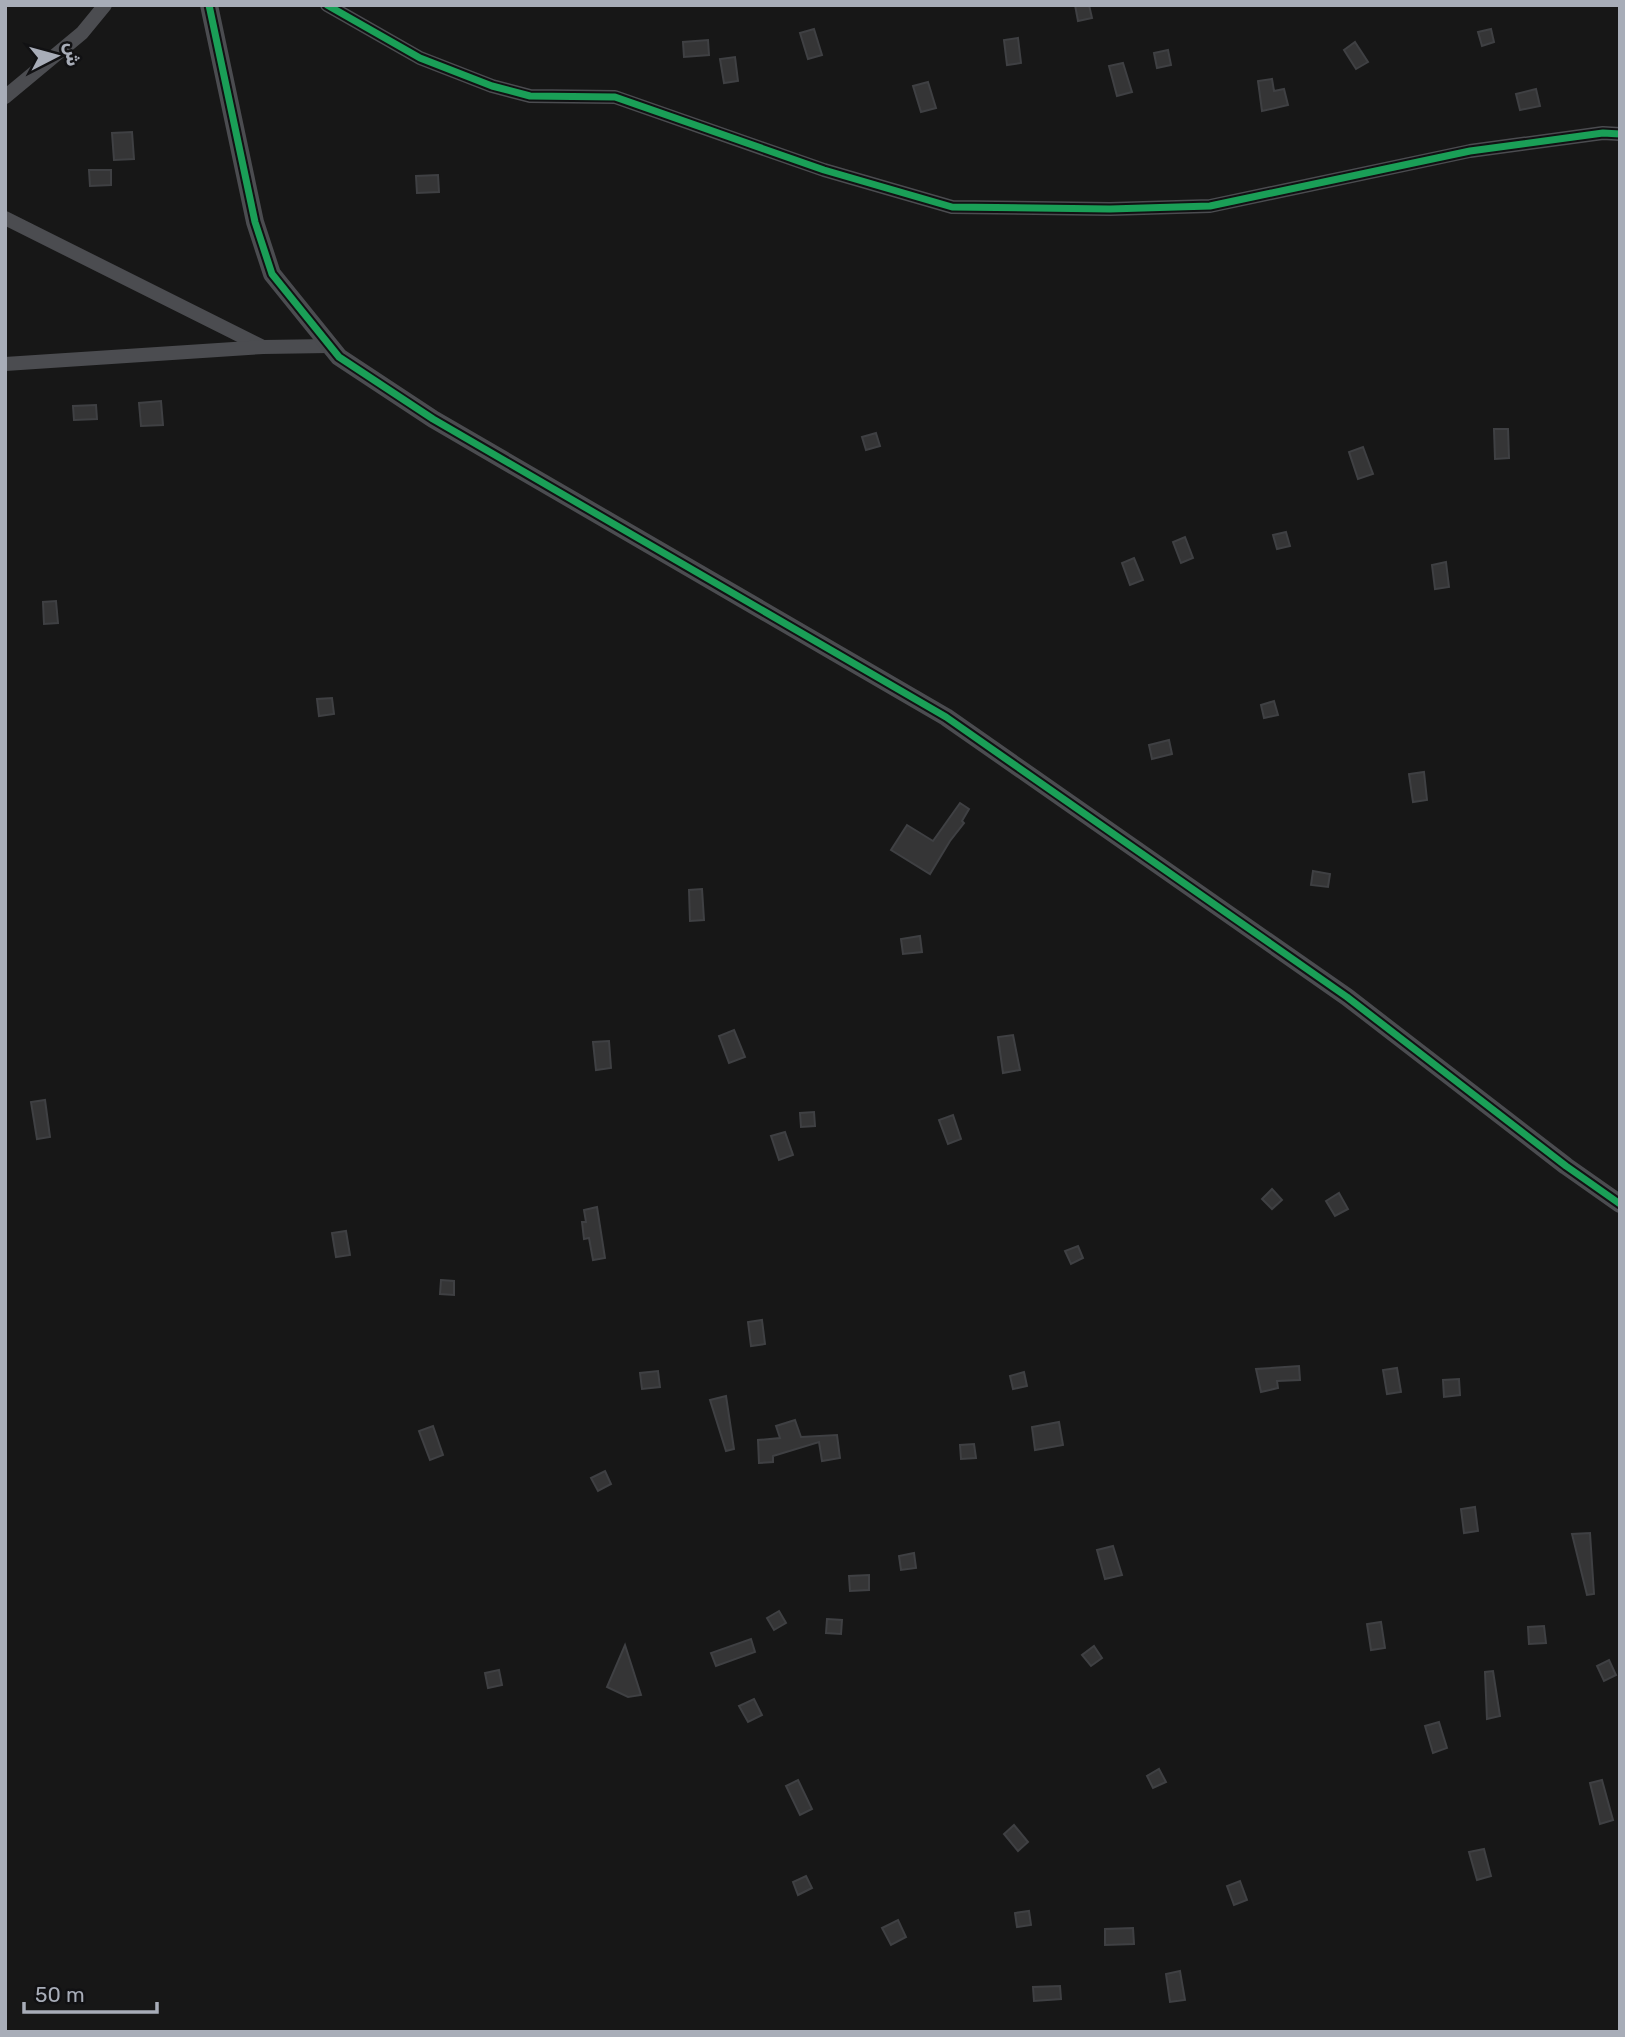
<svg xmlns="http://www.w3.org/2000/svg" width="1625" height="2037" viewBox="0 0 1625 2037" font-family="Rubik,Vazirmatn,sans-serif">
<rect width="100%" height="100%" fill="#171717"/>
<g fill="#353536" stroke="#3f4043" stroke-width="2">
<polygon points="1075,5 1089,5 1092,18 1078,21"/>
<polygon points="814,29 822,55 808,59 800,33"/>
<polygon points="1491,29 1494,42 1482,46 1478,32"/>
<polygon points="1018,38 1021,63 1007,65 1004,40"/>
<polygon points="708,40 709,55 684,57 683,42"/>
<polygon points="1355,42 1368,62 1356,69 1344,50"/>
<polygon points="1168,50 1171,65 1157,68 1154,53"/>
<polygon points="735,57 738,81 724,83 720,59"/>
<polygon points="1123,63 1132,92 1117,96 1109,66"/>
<polygon points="1272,79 1274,91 1284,89 1288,105 1262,111 1258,81"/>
<polygon points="928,82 936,108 921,112 913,86"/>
<polygon points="1536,89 1540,106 1520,110 1516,94"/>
<polygon points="132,132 134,159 114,160 112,133"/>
<polygon points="89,170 111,170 111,185 90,186"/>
<polygon points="438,175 439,192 417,193 416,176"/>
<polygon points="161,401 163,425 141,426 139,403"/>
<polygon points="96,405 97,419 74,420 73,406"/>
<polygon points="1494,429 1508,429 1509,458 1495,459"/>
<polygon points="876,433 880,446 866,450 862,437"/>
<polygon points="1363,447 1373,474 1358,479 1349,452"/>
<polygon points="1286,532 1290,546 1277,549 1273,535"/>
<polygon points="1185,537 1193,558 1181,563 1173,542"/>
<polygon points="1134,558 1143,580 1130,585 1122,563"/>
<polygon points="1446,562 1449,587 1435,589 1432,565"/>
<polygon points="56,601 58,623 44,624 43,602"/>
<polygon points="332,698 334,714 319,716 317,699"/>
<polygon points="1274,701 1278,715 1264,718 1261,705"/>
<polygon points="1169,740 1172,754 1152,759 1149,745"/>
<polygon points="1424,772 1427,800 1413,802 1409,774"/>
<polygon points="960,803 969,809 962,821 964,823 950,841 930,874 891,850 907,825 933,841"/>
<polygon points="1313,871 1330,874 1328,887 1311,885"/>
<polygon points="702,889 704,920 690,921 689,890"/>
<polygon points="920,936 922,952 903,954 901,939"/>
<polygon points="734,1030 745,1057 729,1063 719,1036"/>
<polygon points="1013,1035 1020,1070 1003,1073 998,1037"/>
<polygon points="609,1041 611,1068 596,1070 593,1042"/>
<polygon points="45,1100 50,1137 37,1139 31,1102"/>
<polygon points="814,1112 815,1126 801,1127 800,1113"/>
<polygon points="953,1115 961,1139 948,1144 939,1120"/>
<polygon points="785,1132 793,1155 779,1160 771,1136"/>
<polygon points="1272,1189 1282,1200 1272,1209 1262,1199"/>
<polygon points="1339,1193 1348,1209 1335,1216 1326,1201"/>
<polygon points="597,1207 605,1258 593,1260 589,1238 584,1239 582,1222 586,1222 584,1210"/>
<polygon points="346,1231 350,1255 336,1257 332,1233"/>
<polygon points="1078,1246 1083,1258 1071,1264 1065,1251"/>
<polygon points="441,1280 454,1281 454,1295 440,1294"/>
<polygon points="762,1320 765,1344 751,1346 748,1322"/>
<polygon points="1299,1366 1300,1380 1277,1381 1278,1388 1261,1392 1256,1369"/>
<polygon points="1397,1368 1401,1392 1387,1394 1383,1370"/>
<polygon points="658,1371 660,1387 642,1389 640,1373"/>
<polygon points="1024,1372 1027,1386 1013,1389 1010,1376"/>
<polygon points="1459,1379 1460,1395 1444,1397 1443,1380"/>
<polygon points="726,1396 734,1449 726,1451 710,1400"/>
<polygon points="795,1420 801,1437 837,1435 840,1458 822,1461 819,1442 773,1456 773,1462 759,1463 758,1440 780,1438 776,1426"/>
<polygon points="1059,1422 1063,1445 1035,1450 1032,1427"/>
<polygon points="433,1426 443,1455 430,1460 419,1431"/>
<polygon points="974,1444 976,1458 961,1459 960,1445"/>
<polygon points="605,1471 611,1484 598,1491 591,1478"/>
<polygon points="1475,1507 1478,1531 1464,1533 1461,1509"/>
<polygon points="1590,1533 1594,1594 1587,1595 1572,1534"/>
<polygon points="1113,1546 1122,1575 1105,1579 1097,1550"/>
<polygon points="914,1553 916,1568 901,1570 899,1556"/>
<polygon points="869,1575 869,1590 850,1591 849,1576"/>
<polygon points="779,1611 786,1623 774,1630 767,1618"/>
<polygon points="827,1619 842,1620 841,1634 826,1633"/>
<polygon points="1381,1622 1385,1648 1371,1650 1367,1624"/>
<polygon points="1544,1626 1546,1643 1529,1644 1528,1627"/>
<polygon points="751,1639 755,1652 716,1666 711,1653"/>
<polygon points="625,1645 641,1695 628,1697 607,1687"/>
<polygon points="1094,1646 1102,1658 1091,1666 1082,1655"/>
<polygon points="1609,1660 1616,1675 1604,1681 1597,1666"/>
<polygon points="499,1670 502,1685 488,1688 485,1673"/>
<polygon points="1493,1671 1500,1716 1487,1719 1485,1672"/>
<polygon points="754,1699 762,1715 748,1722 739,1706"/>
<polygon points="1439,1722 1447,1748 1433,1753 1425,1726"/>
<polygon points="1159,1769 1166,1782 1153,1788 1147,1776"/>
<polygon points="798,1780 812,1809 800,1815 786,1786"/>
<polygon points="1602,1780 1613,1820 1600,1824 1590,1783"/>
<polygon points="1014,1825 1028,1842 1018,1851 1004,1834"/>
<polygon points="1484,1849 1491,1876 1477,1880 1469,1852"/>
<polygon points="806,1876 812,1888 798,1895 793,1882"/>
<polygon points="1240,1881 1247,1900 1234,1905 1227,1886"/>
<polygon points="1029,1911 1031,1925 1017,1927 1015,1913"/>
<polygon points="898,1920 906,1937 891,1945 882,1928"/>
<polygon points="1133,1928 1134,1944 1105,1945 1105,1929"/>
<polygon points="1180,1971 1185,2000 1170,2002 1166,1974"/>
<polygon points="1060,1986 1061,1999 1034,2001 1033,1987"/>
</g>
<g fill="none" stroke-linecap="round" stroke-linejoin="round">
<g stroke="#4b4c50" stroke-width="14">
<polyline points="327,5 420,58 492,86 530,96 615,97 824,170 952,207 1110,209 1210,206 1470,151 1603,133 1620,134"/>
<polyline points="5,97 82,33 105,5"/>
<polyline points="5,218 261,346"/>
<polyline points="5,364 263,347 329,346"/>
</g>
<polyline stroke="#4b4c50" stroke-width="18" points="209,5 255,222 272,274 339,357 433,419 946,717 1347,997 1566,1166 1620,1204"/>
<g stroke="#111113" stroke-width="11">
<g id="cycleway">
<polyline points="209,5 255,222 272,274 339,357 433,419 946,717 1347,997 1566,1166 1620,1204"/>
<polyline points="327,5 420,58 492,86 530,96 615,97 824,170 952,207 1110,209 1210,206 1470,151 1603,133 1620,134"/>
</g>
</g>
<use href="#cycleway" stroke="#1a9f57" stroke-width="7"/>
</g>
<rect width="1625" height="2037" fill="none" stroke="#a8adb8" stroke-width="14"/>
<g transform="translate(56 56) rotate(84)" stroke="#111113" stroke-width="5" paint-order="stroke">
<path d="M0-5L12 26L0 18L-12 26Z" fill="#a8adb8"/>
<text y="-10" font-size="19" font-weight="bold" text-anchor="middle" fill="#a8adb8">ش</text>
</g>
<path d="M24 2002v10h133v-10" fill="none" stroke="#a8adb8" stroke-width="3.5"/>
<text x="35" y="2002" font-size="21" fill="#a8adb8" stroke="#111113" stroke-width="5" paint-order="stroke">50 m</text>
</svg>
